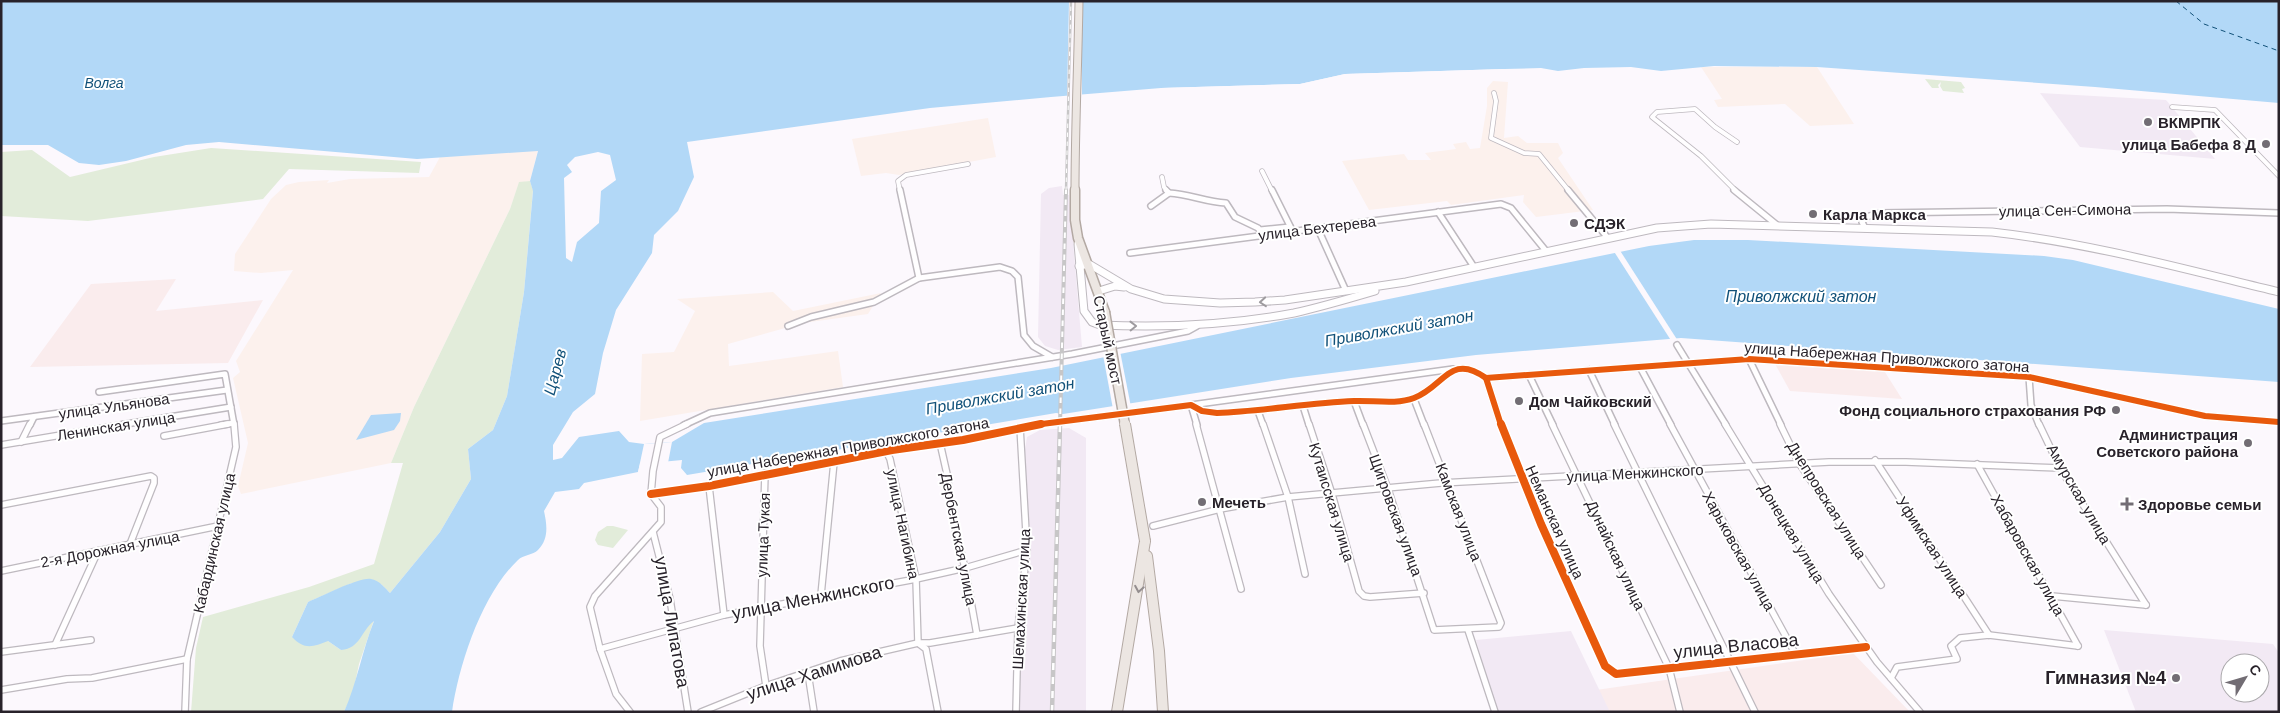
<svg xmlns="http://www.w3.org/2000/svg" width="2280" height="713" viewBox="0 0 2280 713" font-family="Helvetica,sans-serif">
<rect width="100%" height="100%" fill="#fcf8fd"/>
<g fill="#faeced">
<polygon points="176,279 156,311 263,300 228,363 30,367 91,284"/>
<polygon points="1774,362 1883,369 1902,399 1790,391"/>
<polygon points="1853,653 1910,712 1787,710 1596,712 1589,691"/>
</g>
<g fill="#fcf1ed">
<polygon points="1701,67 1817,67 1854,124 1810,126 1785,104 1718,107 1714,100 1722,99"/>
<polygon points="1493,81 1508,82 1504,138 1518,136 1527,143 1558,143 1563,153 1558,158 1593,210 1536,217 1523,202 1524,195 1451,205 1447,201 1369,210 1342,161 1404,154 1408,160 1431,160 1425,153 1456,149 1453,144 1466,142 1470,149 1480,148 1487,106 1487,88"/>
<polygon points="988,118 996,157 899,175 886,173 861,176 852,139"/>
<polygon points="538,150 530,181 519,183 510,209 414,407 391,463 241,494 238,486 248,443 233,378 240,372 236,361 293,270 261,273 234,271 235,254 271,199 286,185 299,182 329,180 327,183 350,179 429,177 440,157"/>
<polygon points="773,292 793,311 881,293 868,314 803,323 728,344 729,366 838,351 843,387 640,421 642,354 674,352 695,311 677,299"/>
</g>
<g fill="#f2e9f4" fill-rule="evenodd">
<polygon points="2040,93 2166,100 2215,159 2080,147"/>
<polygon points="1062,186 1063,195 1069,195 1082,347 1058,350 1045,346 1038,337 1041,194 1049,188"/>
<polygon points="1069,428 1086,438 1086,712 1018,712 1025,449 1027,437 1040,430"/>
<path d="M2104,630L2273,644L2279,653V712H2136ZM2230,663H2260V693H2230Z"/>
<polygon points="1571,631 1609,710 1497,712 1476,640"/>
</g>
<g fill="#e2ecda">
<polygon points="1925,79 1961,82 1965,88 1962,89 1964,93 1943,91 1940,86 1941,82 1938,85 1939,88 1932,88"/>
<polygon points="211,148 421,162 419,173 289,169 263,199 88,221 1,216 1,152 32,150 70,177 154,157"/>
<polygon points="530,181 533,190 524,292 507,396 493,430 468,449 471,479 440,532 390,593 381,584 352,583 308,602 292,637 328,641 341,650 374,620 359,664 353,693 344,712 191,712 196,648 203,617 309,587 374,564 403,463 391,463 414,407 510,209 519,182"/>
<polygon points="607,526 613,526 628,530 613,548 598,545 595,540 598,532"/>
</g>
<g fill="#b2d8f7" fill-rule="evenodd">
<path d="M1,1H2279V103L2095,87L1817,67L1714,66L1661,71L1631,67L1584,68L1558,71L1541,68L1504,69L1345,74L1300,84L1161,88L1051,97L930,108L687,142L694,177L678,211L654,235L652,253L616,310L603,353L595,394L573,412L553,445V460L562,458L579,437L619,431L629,442L644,444L672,442L704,423L1051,368L1649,246L1694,240H1748L2044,256L2073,260L2279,309V382L1681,338L1476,355L1291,378L1063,414L1056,413L687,475L681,468L682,460L640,464L638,472L584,483L579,489L555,492L544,511C547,525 549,539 538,550C533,555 523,555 518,560C482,594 459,664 452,712H344C357,683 362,651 374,621C360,632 361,648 341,650L328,641C313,647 304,650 292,637L308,602C321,597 359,577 371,579C379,580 385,588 390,593L440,532L471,479L468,449L493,430L507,396L524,292L533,191L530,181L538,151L417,159L219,142L186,145L126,161L99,165L79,163L48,145H1ZM598,152L610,155L616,180L601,191L599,223L577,242L572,262L566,258L564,178L572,172L567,165L575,157Z"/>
<polygon points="401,413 400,421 394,430 356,440 371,415"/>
</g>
<g fill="#fcf8fd">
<polygon points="1069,1 1082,1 1082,97 1067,98"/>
<polygon points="1504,69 1504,71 1335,77 1300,86 1161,90 1161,88 1300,84 1345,74"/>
<polygon points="1619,249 1678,341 1672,342 1613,250"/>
<polygon points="1120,351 1131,407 1113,409 1103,355"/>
<polygon points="672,442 668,463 642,466 641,472 638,472 644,444"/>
</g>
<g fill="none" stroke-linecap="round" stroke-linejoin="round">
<polyline stroke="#115179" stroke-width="1" stroke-dasharray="5 4" stroke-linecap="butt" points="2176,1 2204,24 2279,51"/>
<g stroke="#beb9bf" stroke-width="5.5">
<g id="street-far2">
<polyline points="1494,93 1496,101 1491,138 1524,153 1539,154 1569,191"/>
<polyline points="2172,107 2215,110 2279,176"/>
<polyline points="1262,171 1272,191"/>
<polyline points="1162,177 1164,187 1167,191"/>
<polyline points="900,191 898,181 906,175 968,164"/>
<polyline points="1736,191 1701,156 1652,117 1657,112 1695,109 1715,127 1737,142"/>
</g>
</g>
<g stroke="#beb9bf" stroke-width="8">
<g id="street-far1">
<polyline points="900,190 919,278"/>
<path d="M1166,190L1169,193C1189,194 1206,202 1226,203L1235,217L1258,228L1263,235"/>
<polyline points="1272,190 1293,232"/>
<polyline points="1568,190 1607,237"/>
<polyline points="1734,190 1777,225"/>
<polyline points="1151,206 1169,193"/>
<polyline points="1438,212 1474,267"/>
<polyline points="1865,228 1862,222 1866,217 1880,213 2167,209 2279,213"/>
<polyline points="1318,229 1346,291"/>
<polyline points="1260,230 1290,227"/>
<polyline points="1130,253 1501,204 1511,208 1546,251"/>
<polyline points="788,326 811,317 874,302 919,278 1000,267 1012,271 1018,277 1024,335 1033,346 1052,357"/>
<polyline points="1677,345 1726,425"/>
<polyline points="1749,359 1781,425"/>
<polyline points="1640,367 1671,425"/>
<polyline points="1589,370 1615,425"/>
<polyline points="1529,375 1553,425"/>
<polyline points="2029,377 2031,405 2039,425"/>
<polyline points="1486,378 1501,425"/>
<polyline points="99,392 225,374 234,425"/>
<polyline points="1414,399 1424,425"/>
<polyline points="1354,401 1363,425"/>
<polyline points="1303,406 1309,425"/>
<polyline points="1258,411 1263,425"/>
<polyline points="1,421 227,390"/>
<polyline points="30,425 34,417"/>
<polyline points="120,425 231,407"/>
<polyline points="221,425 234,423"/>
<polyline points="684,425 710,413 1072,354 1188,331 1197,326"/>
<path d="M1034,425L1191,405L1202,411L1217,413C1263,411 1308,403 1354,401C1372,400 1396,405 1414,398C1444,387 1450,352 1486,378L1749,359L2029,377L2205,416L2279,422"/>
<polyline points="1197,425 1191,405 1453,369"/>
</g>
</g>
<g stroke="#beb9bf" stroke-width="8">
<g id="street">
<polyline points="1196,424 1241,589"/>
<polyline points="1263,424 1288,497 1305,574"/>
<polyline points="1309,424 1332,494 1359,591 1364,596 1370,597 1424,593"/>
<polyline points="1363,424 1388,489 1434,630 1499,627 1501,623 1424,424"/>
<polyline points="1501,424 1541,524 1605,666 1616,674 1866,647"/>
<polyline points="1552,424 1669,668 1680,712"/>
<polyline points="1614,424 1755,712"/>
<polyline points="1670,424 1796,655"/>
<polyline points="1725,424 1829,594 1877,662 1920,712"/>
<polyline points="1780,424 1799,463 1881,585"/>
<polyline points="2039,424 2060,468 2146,605"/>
<polyline points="164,436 228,424"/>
<polyline points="21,442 30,424"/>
<polyline points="940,443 947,474 953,520 965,568 977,635"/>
<polyline points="1,445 127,424"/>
<polyline points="886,451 890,459 916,579 918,643 926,649 938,712"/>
<polyline points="1875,460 1989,635"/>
<polyline points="1977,464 2078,646"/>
<polyline points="765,473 760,646 766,686"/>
<polyline points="709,486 724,615"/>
<polyline points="651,494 709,486 892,450 963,440 1041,424"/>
<polyline points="651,494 653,471 660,437 687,424"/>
<polyline points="1,505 151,476 154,478 154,483 130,544"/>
<polyline points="1153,526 1220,509 1288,497 1441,483 1829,462 1906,462 2060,468"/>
<polyline points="653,532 670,599 688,712"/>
<polyline points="1,571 218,526"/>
<polyline points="821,595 834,462"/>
<polyline points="2052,596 2146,605"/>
<polyline points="1468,630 1495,712"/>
<polyline points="55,645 98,551"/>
<polyline points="600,649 724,615 916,579 965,568 1027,550"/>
<polyline points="1,652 91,640"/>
<polyline points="808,673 814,712"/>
<polyline points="1891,678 1897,667 1957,659 1951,646 1960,638 1989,635 2078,646"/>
<polyline points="1,690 67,679 92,678 187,659"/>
<polyline points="185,712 187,659 236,447 234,424"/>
<polyline points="630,712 616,694 600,649 590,607 595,596 661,522 661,507 651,494"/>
<polyline points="701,712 763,687 840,661 918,643 930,643 1018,628"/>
<polyline points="1016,712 1018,628 1027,550 1020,427"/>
</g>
</g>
<g stroke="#beb9bf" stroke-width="9">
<g id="secondary">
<path d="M1078,244L1084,311L1092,322L1100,325C1165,328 1230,325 1294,313C1321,307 1348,299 1375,291"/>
<path d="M1079,266L1089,264L1131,289L1164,299L1220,303L1255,302L1285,300L1406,282L1657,228L1711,224L1992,232C2090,243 2184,269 2279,292"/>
<polyline points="1099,291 1115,286 1124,287"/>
</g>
</g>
<g stroke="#b3a9a3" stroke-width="9">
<path id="primary-far2" d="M1075,191C1075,128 1078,65 1079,1"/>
</g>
<g stroke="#b3a9a3" stroke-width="11">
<polyline id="primary-far1" points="1075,190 1075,220 1078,238 1105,312"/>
</g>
<g stroke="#b3a9a3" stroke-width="12">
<g id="primary">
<polyline points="1147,556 1159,651 1163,712"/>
<polyline points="1117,712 1145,541"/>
</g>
</g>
<use href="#street-far2" stroke="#fffeff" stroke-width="4"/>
<use href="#street-far1" stroke="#fffeff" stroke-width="5"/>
<use href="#street" stroke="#fffeff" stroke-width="5.5"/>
<use href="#secondary" stroke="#fffeff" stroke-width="7"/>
<use href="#primary-far2" stroke="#ece6e2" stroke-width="7"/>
<use href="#primary-far1" stroke="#ece6e2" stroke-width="8"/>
<use href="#primary" stroke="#ece6e2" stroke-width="10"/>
<g stroke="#c7c6c7" stroke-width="2.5">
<polyline id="rail-far2" points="1066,191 1071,1"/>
</g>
<g stroke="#c7c6c7" stroke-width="4">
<polyline id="rail-far1" points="1060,425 1066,190"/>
</g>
<g stroke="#c7c6c7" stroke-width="4.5">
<polyline id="rail" points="1052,712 1060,424"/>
</g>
<use href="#rail-far2" stroke="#fff" stroke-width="1" stroke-dasharray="4.5" stroke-linecap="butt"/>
<use href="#rail-far1" stroke="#fff" stroke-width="2" stroke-dasharray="5.5" stroke-linecap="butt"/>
<use href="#rail" stroke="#fff" stroke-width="2.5" stroke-dasharray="7" stroke-linecap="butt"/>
<g stroke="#b3a9a3" stroke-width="11" stroke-linecap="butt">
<polyline id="primary-bridge-far1" points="1105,312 1125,425"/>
</g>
<g stroke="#b3a9a3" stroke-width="12" stroke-linecap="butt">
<polyline id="primary-bridge" points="1125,424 1145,541"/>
</g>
<use href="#primary-bridge-far1" stroke="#ece6e2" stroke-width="8"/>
<use href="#primary-bridge" stroke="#ece6e2" stroke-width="10"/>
<g stroke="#fff" stroke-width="9">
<g id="cycleway-far1">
<polyline points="1486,378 1501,425"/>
<path d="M1034,425L1191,405L1202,411L1217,413C1263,411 1308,403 1354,401C1372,400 1396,405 1414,398C1444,387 1450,352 1486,378L1749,359L2029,377L2205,416L2279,422"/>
</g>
</g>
<g stroke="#fff" stroke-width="11">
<g id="cycleway">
<polyline points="1501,424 1541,524 1605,666 1616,674 1866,647"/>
<polyline points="651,494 709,486 892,450 963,440 1041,424"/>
</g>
</g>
<use href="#cycleway-far1" stroke="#e8590c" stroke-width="6"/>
<use href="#cycleway" stroke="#e8590c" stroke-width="8"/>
</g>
<defs><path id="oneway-chevron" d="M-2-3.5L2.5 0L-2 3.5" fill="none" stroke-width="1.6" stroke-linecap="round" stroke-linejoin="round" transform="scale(1.25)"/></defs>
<g stroke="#9e9b9f">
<use href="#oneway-chevron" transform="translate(1263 302) rotate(175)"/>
<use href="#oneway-chevron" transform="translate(1133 326) rotate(-1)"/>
</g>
<use stroke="#948e8f" href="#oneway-chevron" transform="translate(1139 589) rotate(100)"/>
<g fill="#726d74" stroke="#fff" stroke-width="2">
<circle cx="2148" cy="122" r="5"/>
<circle cx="2266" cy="144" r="5"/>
<circle cx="1813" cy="214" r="5"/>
<circle cx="1574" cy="223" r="5"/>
<circle cx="1519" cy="401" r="5"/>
<circle cx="2116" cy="410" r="5"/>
<circle cx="2248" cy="443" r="5"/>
<circle cx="1202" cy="502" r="5"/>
<path d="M2124.5 496.5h5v5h5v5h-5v5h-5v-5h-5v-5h5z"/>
<circle cx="2176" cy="678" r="5"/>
</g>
<g text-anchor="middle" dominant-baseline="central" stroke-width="4" stroke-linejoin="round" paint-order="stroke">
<g font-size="14" font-style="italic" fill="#115179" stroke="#fff">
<text x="104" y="83">Волга</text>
</g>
<g font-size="15" font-weight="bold" fill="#28222a" stroke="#fff" text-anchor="start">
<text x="2158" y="122">ВКМРПК</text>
<text x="2256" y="144" text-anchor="end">улица Бабефа 8 Д</text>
<text x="1823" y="214">Карла Маркса</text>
<text x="1584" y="223">СДЭК</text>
<text x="1529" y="401">Дом Чайковский</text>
<text x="2106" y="410" text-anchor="end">Фонд социального страхования РФ</text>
<text x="2238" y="434" text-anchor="end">Администрация<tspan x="2238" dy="17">Советского района</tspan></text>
<text x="1212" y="502">Мечеть</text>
<text x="2138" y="504">Здоровье семьи</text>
</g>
<g font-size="15" fill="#28222a" stroke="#fff">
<text transform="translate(2065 210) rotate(-1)">улица Сен-Симона</text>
<text transform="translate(1317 228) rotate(-7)">улица Бехтерева</text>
<text transform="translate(1108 340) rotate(78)">Старый мост</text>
<text transform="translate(1887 357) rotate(4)">улица Набережная Приволжского затона</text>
<text transform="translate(114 406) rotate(-8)">улица Ульянова</text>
<text transform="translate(116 426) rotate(-9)">Ленинская улица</text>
<text transform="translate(848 447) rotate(-10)">улица Набережная Приволжского затона</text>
<text transform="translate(1635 473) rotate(-3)">улица Менжинского</text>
<text transform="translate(2079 494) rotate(60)">Амурская улица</text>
<text transform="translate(1827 500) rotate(58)">Днепровская улица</text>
<text transform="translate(1332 502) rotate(73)">Кутаисская улица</text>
<text transform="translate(1459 512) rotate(69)">Камская улица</text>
<text transform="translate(1396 515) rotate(70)">Щигровская улица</text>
<text transform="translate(1555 522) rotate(66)">Неманская улица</text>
<text transform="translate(903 524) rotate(78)">улица Нагибина</text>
<text transform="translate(1792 533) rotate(59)">Донецкая улица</text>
<text transform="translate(763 535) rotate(-88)">улица Тукая</text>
<text transform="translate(959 539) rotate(79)">Дербентская улица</text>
<text transform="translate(214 543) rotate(-77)">Кабардинская улица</text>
<text transform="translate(1932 547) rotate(57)">Уфимская улица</text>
<text transform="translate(110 549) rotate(-11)">2-я Дорожная улица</text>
<text transform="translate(1739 551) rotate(61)">Харьковская улица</text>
<text transform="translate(1616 555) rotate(65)">Дунайская улица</text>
<text transform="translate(2028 555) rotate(61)">Хабаровская улица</text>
<text transform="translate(1021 599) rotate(-87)">Шемахинская улица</text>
</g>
<g font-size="16" font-style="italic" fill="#115179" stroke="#fff">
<text x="1801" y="296">Приволжский затон</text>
<text transform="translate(1399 328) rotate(-10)">Приволжский затон</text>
<text transform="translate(555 372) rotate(-75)">Царев</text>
<text transform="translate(1000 396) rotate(-10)">Приволжский затон</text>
</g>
<g font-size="18" fill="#28222a" stroke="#fff">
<text transform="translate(813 598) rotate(-11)">улица Менжинского</text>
<text transform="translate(672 622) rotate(80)">улица Липатова</text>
<text transform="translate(1736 646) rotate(-6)">улица Власова</text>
<text transform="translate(814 673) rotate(-18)">улица Хамимова</text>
</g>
<g font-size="18" font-weight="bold" fill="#28222a" stroke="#fff" text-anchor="end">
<text x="2166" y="678">Гимназия №4</text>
</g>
</g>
<rect width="2280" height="713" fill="none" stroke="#28222a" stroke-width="5"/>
<g transform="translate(2245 678) rotate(52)"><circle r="24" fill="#ffffff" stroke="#a9a7aa"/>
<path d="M0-4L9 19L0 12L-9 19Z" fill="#726d74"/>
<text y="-8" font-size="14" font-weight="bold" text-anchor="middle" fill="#28222a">С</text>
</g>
</svg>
